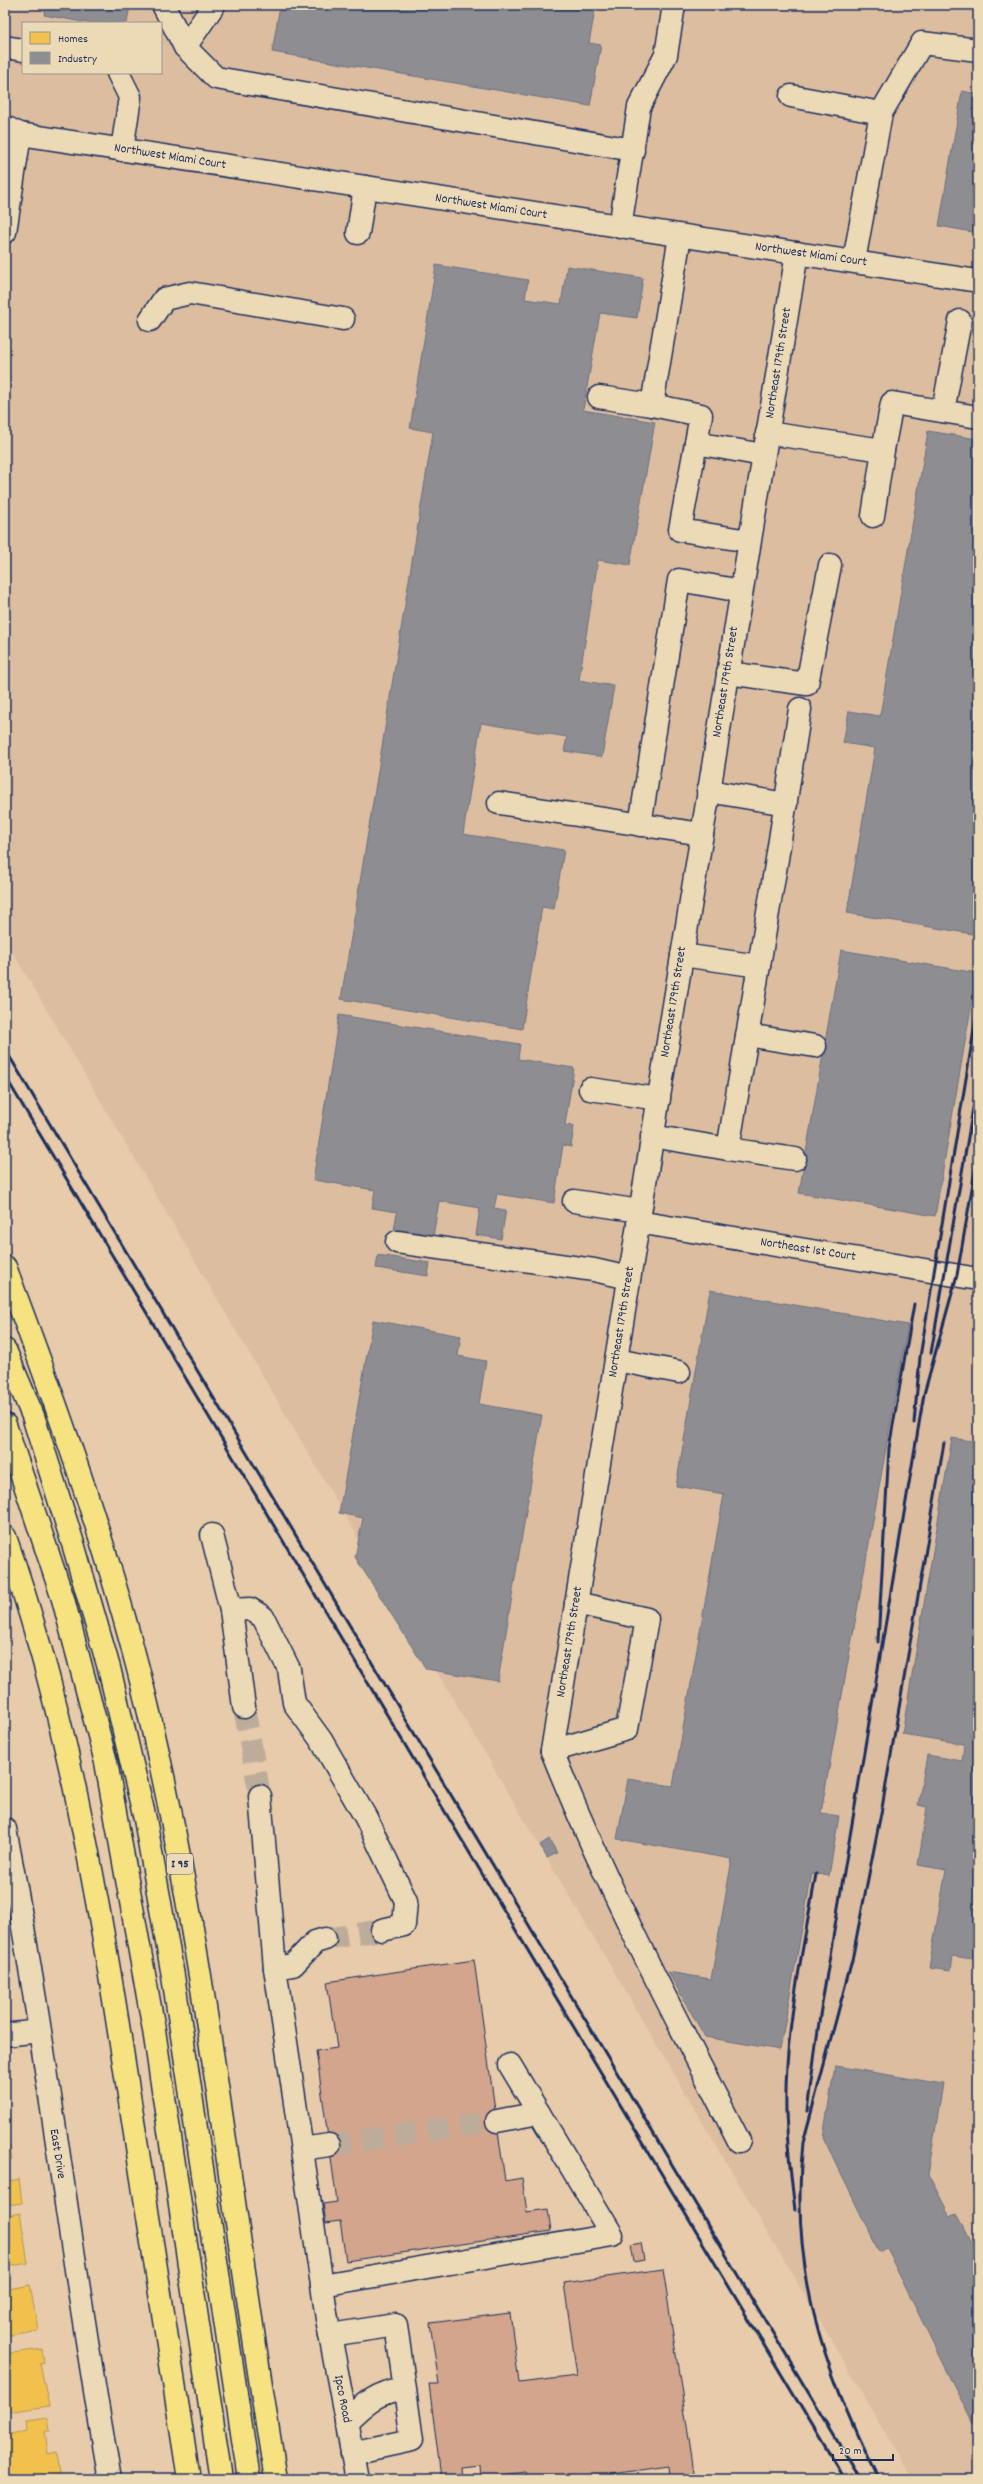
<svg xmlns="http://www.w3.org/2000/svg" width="983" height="2484" viewBox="0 0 983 2484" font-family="Dekko,sans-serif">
<rect width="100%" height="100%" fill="#e7cbaa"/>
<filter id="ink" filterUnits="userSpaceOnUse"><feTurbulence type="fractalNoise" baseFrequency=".025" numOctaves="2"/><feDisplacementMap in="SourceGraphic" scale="8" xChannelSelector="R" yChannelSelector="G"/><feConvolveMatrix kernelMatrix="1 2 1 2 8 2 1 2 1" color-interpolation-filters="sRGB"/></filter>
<g filter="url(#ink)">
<path fill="#ddbda0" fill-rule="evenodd" d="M5,5H978V2479H913L5,939ZM23,23H161V73H23Z"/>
<g fill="#f2c14e" stroke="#b29553">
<polygon points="7,2106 10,2122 5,2123 5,2107"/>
<polygon points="10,2147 12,2159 7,2159 10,2181 19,2179 22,2203 5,2205 5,2148"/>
<polygon points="20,2213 28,2263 5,2267 5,2216"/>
<polygon points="30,2285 38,2330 5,2336 5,2290"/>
<polygon points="42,2349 44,2363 40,2364 49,2406 6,2412 5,2354"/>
<polygon points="48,2418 50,2431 45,2431 48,2454 57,2452 60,2475 10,2479 5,2435 28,2431 27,2421"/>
</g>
<g fill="#8d8d92" stroke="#6b7182">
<polygon points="46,5 130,5 127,23 88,23 44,15"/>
<polygon points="280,5 596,5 589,43 601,45 590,106 272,52"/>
<polygon points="962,91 978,94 978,233 939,226"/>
<polygon points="436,265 528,280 525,299 561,304 567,266 643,278 637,318 600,313 583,410 655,422 630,565 598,560 579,680 614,686 602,757 564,751 567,737 481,723 463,834 564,850 554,909 542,907 522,1029 341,999 433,432 410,428"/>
<polygon points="928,431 978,439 978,935 847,913 875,748 843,743 849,711 880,716"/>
<polygon points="841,950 977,973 935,1216 799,1193"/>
<polygon points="339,1015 520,1044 518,1059 574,1068 565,1125 574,1126 571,1147 563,1145 554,1203 497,1194 494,1208 506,1210 501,1239 476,1235 480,1208 439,1201 433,1237 394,1231 397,1212 372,1208 375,1190 313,1180"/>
<polygon points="378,1255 430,1263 428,1276 376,1268"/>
<polygon points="710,1290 908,1325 821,1813 839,1816 829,1876 812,1873 780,2050 705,2037 668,1972 711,1979 732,1859 617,1839 628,1779 673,1786 724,1494 676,1486"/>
<polygon points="373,1320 461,1336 458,1356 486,1361 479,1404 542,1415 498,1681 426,1669 355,1557 363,1518 339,1513"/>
<polygon points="952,1438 978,1442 978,1960 953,1956 951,1971 929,1968 946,1870 918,1865 927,1807 918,1805 927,1755 962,1761 964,1744 902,1734"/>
<polygon points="549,1839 557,1853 547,1858 540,1845"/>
<polygon points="835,2066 943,2084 928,2174 950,2216 957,2213 978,2256 978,2421 973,2424 886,2248 879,2252 823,2137"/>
</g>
<g fill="#d3a58c" stroke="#1b2f5e">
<polygon points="474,1960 505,2181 522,2178 527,2212 548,2209 551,2231 346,2261 340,2221 326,2223 323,2204 337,2202 316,2051 337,2048 327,1982"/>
<polygon points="641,2243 644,2260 634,2262 631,2245"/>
<polygon points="663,2269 695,2479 670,2479 669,2466 575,2479 528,2479 525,2472 500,2475 501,2479 480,2479 479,2465 461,2467 462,2479 441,2479 429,2384 439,2384 430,2323 510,2313 519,2383 577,2376 564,2283"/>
</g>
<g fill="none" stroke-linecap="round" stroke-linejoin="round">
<g stroke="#beac9b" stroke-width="22" stroke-dasharray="22 11" stroke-linecap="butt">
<polyline points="244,1707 260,1796"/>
<polyline points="325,1939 382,1930"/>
<polyline points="329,2145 497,2121"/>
</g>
<g stroke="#1b2f5e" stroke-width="25">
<g id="minor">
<polyline points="163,5 185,47 216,78 633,150"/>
<polyline points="5,47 23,50"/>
<polyline points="185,47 214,5"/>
<polyline points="118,73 130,97 122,150"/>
<polyline points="791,96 881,113 854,261"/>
<polyline points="881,113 922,43 978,50"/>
<polyline points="5,127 20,134 978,281"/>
<polyline points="620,227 639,107 666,55 674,5"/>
<polyline points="5,232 20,134"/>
<polyline points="358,233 365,187"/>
<polyline points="150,320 164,299 190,293 343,319"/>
<polyline points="599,397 652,405 680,236"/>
<polyline points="652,405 701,415 696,443"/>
<polyline points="943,411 960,321"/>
<polyline points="767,433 883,450 892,403 978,417"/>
<polyline points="873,516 883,450"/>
<polyline points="749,541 680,530 696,443 763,455"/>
<polyline points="728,673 807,684 830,565"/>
<polyline points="708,791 786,804"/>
<polyline points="499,803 702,834"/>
<polyline points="640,825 679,580 741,591"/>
<polyline points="682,955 759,966"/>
<polyline points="747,1035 815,1046"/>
<polyline points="590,1089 659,1099"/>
<polyline points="652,1136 728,1149"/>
<polyline points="795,1159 728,1149 777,859 800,709"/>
<polyline points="574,1201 640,1211"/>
<polyline points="638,1222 978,1279"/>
<polyline points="397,1242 594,1270 629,1278"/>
<polyline points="616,1360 679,1372"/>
<polyline points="212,1535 231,1610 244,1707"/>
<polyline points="231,1610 250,1609 263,1617 289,1669 294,1703 321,1740 366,1818 406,1901 404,1925 382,1930"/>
<polyline points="552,1751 797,253"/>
<path d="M552,1751C606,1886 673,2013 739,2141"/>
<polyline points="552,1751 627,1729 647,1619 576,1603"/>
<polyline points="260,1796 275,1968 327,2319 357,2479"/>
<path d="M5,1829C47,2044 71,2263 110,2479"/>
<polyline points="275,1968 293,1965 315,1942 325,1939"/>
<polyline points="5,2035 39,2031"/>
<polyline points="497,2121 539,2113"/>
<polyline points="302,2149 329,2145"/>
<polyline points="322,2285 612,2235 510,2065"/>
<polyline points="330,2335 396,2325 412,2440 352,2453"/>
<path d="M346,2422C365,2403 376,2393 404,2388"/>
</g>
</g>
<g stroke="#1b2f5e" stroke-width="25">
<g id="highway">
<path d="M5,1267C60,1413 113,1561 149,1713C208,1966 233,2224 276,2479"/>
<polyline points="5,1350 33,1416 74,1547 109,1668 145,1819 173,1976 249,2479"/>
<polyline points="5,1425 63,1599 106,1762 154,2030 221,2479"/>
<path d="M5,1537C59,1689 89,1847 115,2006C141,2164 163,2322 189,2479"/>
</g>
</g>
<use href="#minor" stroke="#ecd9b6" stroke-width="22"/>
<use href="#highway" stroke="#f6e281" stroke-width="22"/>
<g stroke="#1b2f5e" stroke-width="3">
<polyline points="5,1049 860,2479"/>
<polyline points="5,1076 844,2479"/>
<polyline points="931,1353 978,1079"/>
<polyline points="914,1423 920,1357 978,1006"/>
<polyline points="878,1642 889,1448 914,1304"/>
<polyline points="807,2111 820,2015 924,1394 957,1275 978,1154"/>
<path d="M795,2210C791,2177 787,2144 786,2111C784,2032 803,1951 816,1874"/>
<path d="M878,2479C823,2368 789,2269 803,2143L852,1960L882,1808L944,1443"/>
</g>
</g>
</g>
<g text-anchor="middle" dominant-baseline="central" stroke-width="4" stroke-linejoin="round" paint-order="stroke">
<rect fill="#ecd9b6" stroke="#5a6278" stroke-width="1" x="167" y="1854" width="26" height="20" rx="3"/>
<g font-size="12" font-weight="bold" fill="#1b2f5e">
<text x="180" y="1864">I 95</text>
</g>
<g font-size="13" fill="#1b2f5e" stroke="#ecd9b6">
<text transform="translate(170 157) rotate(9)">Northwest Miami Court</text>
<text transform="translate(491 207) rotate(9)">Northwest Miami Court</text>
<text transform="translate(811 255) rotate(8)">Northwest Miami Court</text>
<text transform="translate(779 363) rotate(-81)">Northeast 179th Street</text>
<text transform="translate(726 682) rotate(-81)">Northeast 179th Street</text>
<text transform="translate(674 1002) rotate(-81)">Northeast 179th Street</text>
<text transform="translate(808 1250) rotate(9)">Northeast 1st Court</text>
<text transform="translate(622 1322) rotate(-81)">Northeast 179th Street</text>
<text transform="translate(570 1642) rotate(-81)">Northeast 179th Street</text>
<text transform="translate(57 2154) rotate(81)">East Drive</text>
<text transform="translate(342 2399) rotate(79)">Ipco Road</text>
</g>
</g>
<rect width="983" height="2484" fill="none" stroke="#ecd9b6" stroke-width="20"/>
<rect x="10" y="10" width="963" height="2464" fill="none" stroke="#1b2f5e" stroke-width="1.5" filter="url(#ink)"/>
<rect x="22" y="22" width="140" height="52" fill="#ecd9b6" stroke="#989593"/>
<rect x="30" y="32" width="20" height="12" fill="#f2c14e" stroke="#989593"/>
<text x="58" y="42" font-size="12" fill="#1b2f5e">Homes</text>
<rect x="30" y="52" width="20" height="12" fill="#8d8d92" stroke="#989593"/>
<text x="58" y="62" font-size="12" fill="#1b2f5e">Industry</text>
<path d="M833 2454v6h60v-6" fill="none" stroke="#1b2f5e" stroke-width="2"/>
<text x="839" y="2454" font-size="12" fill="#1b2f5e" stroke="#ecd9b6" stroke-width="3" paint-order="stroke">20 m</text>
</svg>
